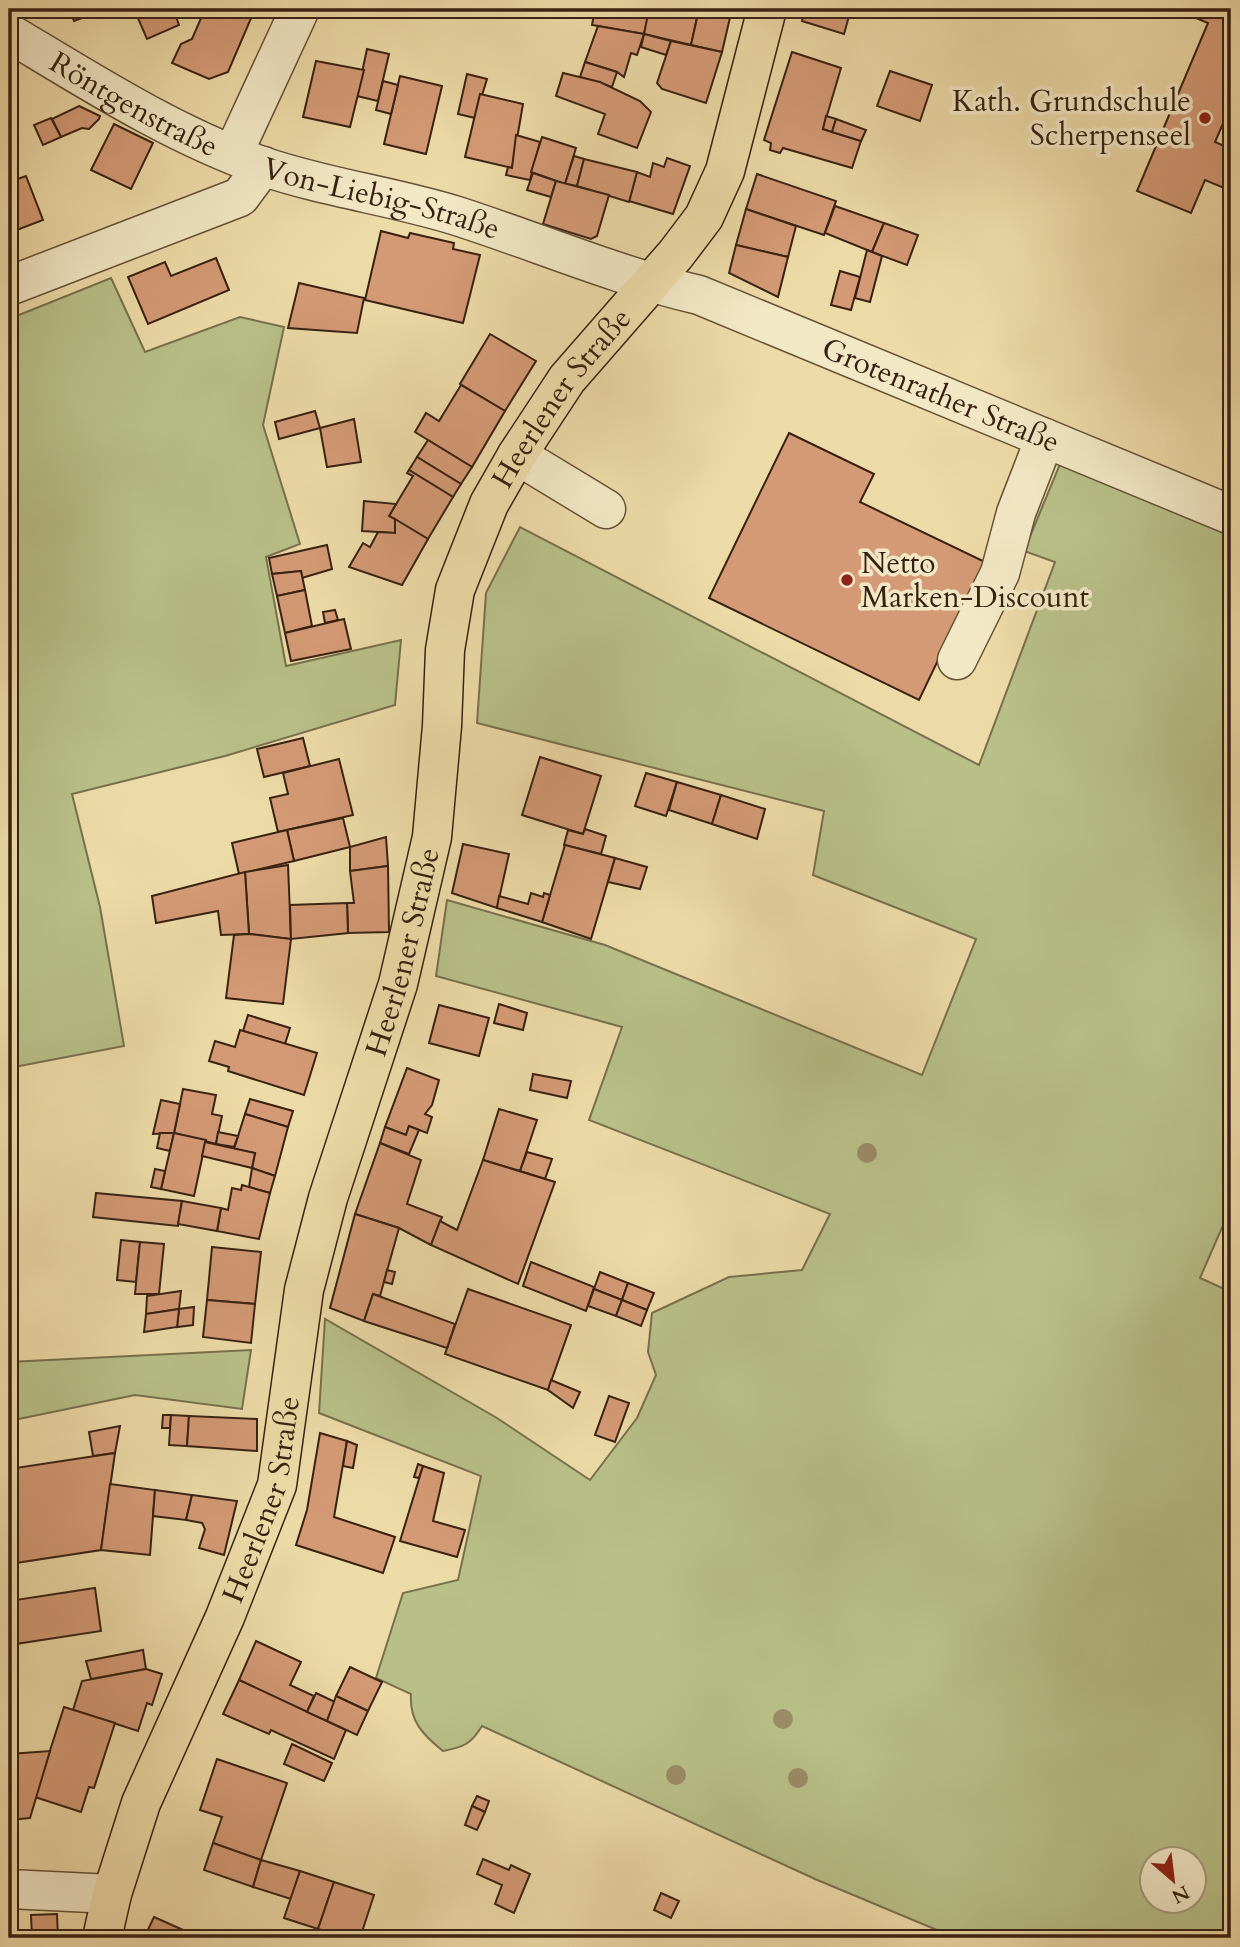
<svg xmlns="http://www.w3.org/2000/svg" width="1240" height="1947" viewBox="0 0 1240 1947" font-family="Cardo,serif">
<rect width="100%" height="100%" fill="#eddba7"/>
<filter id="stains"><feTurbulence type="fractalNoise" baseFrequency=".00286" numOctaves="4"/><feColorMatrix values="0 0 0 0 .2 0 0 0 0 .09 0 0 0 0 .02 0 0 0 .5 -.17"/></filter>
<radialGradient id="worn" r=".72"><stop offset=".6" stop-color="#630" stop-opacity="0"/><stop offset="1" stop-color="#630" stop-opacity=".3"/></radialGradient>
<g fill="#b8c088" stroke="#78704d" stroke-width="2" fill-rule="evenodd">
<polygon points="111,278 145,352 240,317 284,327 263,425 300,544 266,557 286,666 401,640 395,705 225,756 72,794 100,907 124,1046 9,1068 9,319"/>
<path d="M1060,464L1231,533V1207L1200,1278L1231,1292V1938H956L815,1879L482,1726C471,1744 464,1747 443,1751C423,1735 409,1721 411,1694L376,1678L403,1593L458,1580L481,1476L319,1413L325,1319L497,1418L590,1480L637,1418L656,1375L648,1352L652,1313L729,1277L802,1270L830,1214L589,1120L622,1027L436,976L447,900L605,945L922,1075L976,939L813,875L824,811L477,723L486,593L520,527L979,765L1055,562L1024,551ZM1152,1860H1194V1902H1152Z"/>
<polygon points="251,1350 242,1409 135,1395 9,1421 9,1362"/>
</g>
<g fill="#d49a75" stroke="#382112" stroke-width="2">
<polygon points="69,9 107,9 74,21"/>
<polygon points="134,9 173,9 179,25 147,39"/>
<polygon points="205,9 255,9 228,72 209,79 172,63 181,44 192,39"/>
<polygon points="595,9 650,9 644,34 592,25"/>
<polygon points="649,9 697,18 691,45 644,34"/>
<polygon points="699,9 732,9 722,52 691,45"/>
<polygon points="805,9 851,9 844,34 802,21"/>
<polygon points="1175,9 1231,9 1231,105 1215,142 1231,149 1231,169 1224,188 1205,180 1191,213 1137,191 1208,23"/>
<polygon points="598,26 644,34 637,55 631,53 624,77 617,72 585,62"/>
<polygon points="644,34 671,41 666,55 641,47"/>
<polygon points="671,41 722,52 706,103 662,89 657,83"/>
<polygon points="367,49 389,54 378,101 357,96"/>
<polygon points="792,52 841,68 823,129 861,141 852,168 783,148 780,153 770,150 771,143 764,140"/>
<polygon points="316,61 364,70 350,127 303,117"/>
<polygon points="585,62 617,72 612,87 580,77"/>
<polygon points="890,71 932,85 920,121 877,106"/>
<polygon points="563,73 600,82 640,101 651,112 637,148 598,134 605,114 556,96"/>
<polygon points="467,74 487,79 475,118 458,114"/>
<polygon points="400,76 442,86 426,154 384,144"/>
<polygon points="383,81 398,85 391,114 376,110"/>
<polygon points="480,94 523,104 512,168 465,157"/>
<polygon points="79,106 100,116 99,119 89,129 82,128 61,137 52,119"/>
<polygon points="826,116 836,119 832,132 823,129"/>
<polygon points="51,118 61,137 43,145 34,125"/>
<polygon points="836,119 866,130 861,141 832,132"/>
<polygon points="114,124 153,143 131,189 91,170"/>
<polygon points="516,135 540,142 530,180 506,175 508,167 512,168"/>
<polygon points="542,137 576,148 565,184 531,172"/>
<polygon points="574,156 584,159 577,186 565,184"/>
<polygon points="667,158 690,166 673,214 629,201 637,172 650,177 653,163 664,167"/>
<polygon points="584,159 637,172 629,202 577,186"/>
<polygon points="533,173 556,181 551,197 527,190"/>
<polygon points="757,174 836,201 824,235 746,209"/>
<polygon points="26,176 43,220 9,233 9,182"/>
<polygon points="556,181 609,195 597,236 591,239 543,224"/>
<polygon points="835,206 884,223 872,252 825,233"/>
<polygon points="746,209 796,226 788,257 736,245"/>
<polygon points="884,223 918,235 907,265 872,252"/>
<polygon points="381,231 408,238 410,233 454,243 453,249 480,255 463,323 365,300"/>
<polygon points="736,245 788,257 778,297 729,273"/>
<polygon points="867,250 882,256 870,302 855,298"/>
<polygon points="216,258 229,290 148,324 128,277 165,262 171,276"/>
<polygon points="840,271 860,277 851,310 831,305"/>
<polygon points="299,283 364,298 357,333 288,328"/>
<polygon points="490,334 536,361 505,411 460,384"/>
<polygon points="461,385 505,411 472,467 415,432 426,413 439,421"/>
<polygon points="315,411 320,428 279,439 275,422"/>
<polygon points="354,419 361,462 327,467 320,428"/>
<polygon points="789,433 874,474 860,502 985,562 919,700 709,598"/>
<polygon points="428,440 472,467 461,484 417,457"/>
<polygon points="417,457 461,484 453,497 409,470"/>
<polygon points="409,470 453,497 428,539 389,516 413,476 407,473"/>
<polygon points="364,501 396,504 389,516 395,519 395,533 362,531"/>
<polygon points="395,519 428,539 402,585 349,567 363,543 370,547 378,532 395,533"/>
<polygon points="327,545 332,569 302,578 301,571 272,574 269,558"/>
<polygon points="301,571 305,590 277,596 272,574"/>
<polygon points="305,590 312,626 285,633 277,596"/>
<polygon points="335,610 338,620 325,623 323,612"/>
<polygon points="344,619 351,649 291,661 285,633"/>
<polygon points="303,738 310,766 264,777 257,749"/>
<polygon points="540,757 601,776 583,834 522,815"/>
<polygon points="339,759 353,815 278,832 270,798 288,794 283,773"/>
<polygon points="646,773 677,782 666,816 635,806"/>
<polygon points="677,782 721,795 712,824 669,810"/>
<polygon points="721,795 765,809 757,839 712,824"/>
<polygon points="343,818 350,847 294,861 287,830"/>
<polygon points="585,829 606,836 601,854 564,845 568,830 583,834"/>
<polygon points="287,830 294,861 239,874 232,843"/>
<polygon points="386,837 388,866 350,871 350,847"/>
<polygon points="463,844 509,854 497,908 452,893"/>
<polygon points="565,845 615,858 591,939 542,922"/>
<polygon points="615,858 647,867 640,889 608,882"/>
<polygon points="288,865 291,939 249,934 245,872"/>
<polygon points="388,866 389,932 348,933 347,903 354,903 350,871"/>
<polygon points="245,872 249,934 221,935 218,911 156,923 152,896"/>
<polygon points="531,893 543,897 544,893 550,895 542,922 497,908 499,896 528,904"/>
<polygon points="347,903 348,933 291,939 290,905"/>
<polygon points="249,934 291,939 283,1004 226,998 234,935"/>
<polygon points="499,1004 527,1013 523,1030 494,1023"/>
<polygon points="439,1005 489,1018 479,1056 429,1043"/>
<polygon points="248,1015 290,1028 285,1044 243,1031"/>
<polygon points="240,1030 317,1053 304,1095 228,1071 229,1067 209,1061 215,1041 235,1047"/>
<polygon points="407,1068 439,1080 432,1105 425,1114 432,1117 427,1133 409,1126 406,1135 385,1127"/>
<polygon points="533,1074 571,1081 567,1098 530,1090"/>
<polygon points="183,1089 216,1095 212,1114 222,1116 216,1144 174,1133"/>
<polygon points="250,1099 293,1111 288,1127 245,1114"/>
<polygon points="161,1100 180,1104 174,1133 153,1134"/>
<polygon points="499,1109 537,1120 520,1171 483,1160"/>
<polygon points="245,1114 288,1127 275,1176 252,1168 255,1153 234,1149"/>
<polygon points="409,1126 419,1130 409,1154 380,1143 385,1127 406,1135"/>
<polygon points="218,1132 238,1136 234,1147 216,1144"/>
<polygon points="160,1133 174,1133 170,1151 157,1148"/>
<polygon points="174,1133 206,1140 194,1196 161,1189"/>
<polygon points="205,1142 255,1153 252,1168 202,1156"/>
<polygon points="380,1143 421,1160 407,1204 442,1217 431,1245 399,1228 355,1214"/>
<polygon points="527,1152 552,1159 545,1179 520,1171"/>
<polygon points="483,1160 555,1182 518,1284 431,1245 440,1221 457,1230"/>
<polygon points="252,1168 275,1176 270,1193 249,1187"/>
<polygon points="155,1169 165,1171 161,1189 151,1187"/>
<polygon points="242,1185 270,1193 259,1239 217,1231 221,1208 228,1210 232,1188 241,1190"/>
<polygon points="96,1193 182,1201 178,1226 93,1217"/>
<polygon points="182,1201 221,1208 217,1231 178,1224"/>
<polygon points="355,1214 399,1228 380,1296 373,1294 364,1321 330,1308"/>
<polygon points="121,1240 140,1242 136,1282 117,1280"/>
<polygon points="140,1242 164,1244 159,1294 135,1294"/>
<polygon points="212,1247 261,1252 255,1304 207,1300"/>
<polygon points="531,1262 594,1287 586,1311 523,1286"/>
<polygon points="387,1270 395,1272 392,1284 384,1282"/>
<polygon points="600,1272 628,1283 622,1300 594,1289"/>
<polygon points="628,1283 654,1293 647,1310 622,1300"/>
<polygon points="468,1289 571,1325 548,1390 445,1354"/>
<polygon points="594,1289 622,1300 616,1316 588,1306"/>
<polygon points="181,1291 179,1309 146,1314 147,1296"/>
<polygon points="373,1294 455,1324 447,1348 364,1321"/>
<polygon points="207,1300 255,1304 251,1343 203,1337"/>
<polygon points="622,1300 647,1310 641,1326 616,1316"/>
<polygon points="194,1307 193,1325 177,1327 179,1309"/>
<polygon points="179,1309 177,1327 144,1332 146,1314"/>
<polygon points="551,1380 580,1392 573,1408 548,1390"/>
<polygon points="609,1396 629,1403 615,1442 595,1435"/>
<polygon points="163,1415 171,1415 170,1428 162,1428"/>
<polygon points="171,1415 189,1416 187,1446 169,1445"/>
<polygon points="189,1416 257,1419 257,1451 187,1446"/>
<polygon points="120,1426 115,1453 93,1456 89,1432"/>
<polygon points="320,1433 347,1441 334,1517 395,1537 383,1573 296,1545 307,1510"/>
<polygon points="347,1441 357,1445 353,1468 343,1466"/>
<polygon points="115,1453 101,1550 9,1564 9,1469"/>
<polygon points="418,1464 423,1466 419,1478 414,1477"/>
<polygon points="423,1466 444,1473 433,1521 465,1530 457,1557 400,1541"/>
<polygon points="110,1484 155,1490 150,1555 101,1550"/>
<polygon points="155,1490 192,1495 186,1520 153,1516"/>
<polygon points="192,1495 237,1501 224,1555 199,1548 205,1529 202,1523 186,1520"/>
<polygon points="95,1588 101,1631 9,1645 9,1601"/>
<polygon points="256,1641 301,1662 290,1685 314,1696 307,1712 239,1680"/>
<polygon points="143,1650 146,1669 91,1679 86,1661"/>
<polygon points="350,1667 382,1682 368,1711 336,1696"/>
<polygon points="146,1669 162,1674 152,1705 147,1703 138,1731 73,1710 82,1681"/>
<polygon points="239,1680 346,1730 334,1759 271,1730 269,1734 223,1714"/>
<polygon points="316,1693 335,1702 327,1721 307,1712"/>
<polygon points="336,1696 368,1711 357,1735 327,1721"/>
<polygon points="64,1707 115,1723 94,1788 89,1787 81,1812 35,1797"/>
<polygon points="292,1744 332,1763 324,1781 284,1764"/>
<polygon points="50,1751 30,1818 9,1820 9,1754"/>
<polygon points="217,1759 287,1783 261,1860 213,1843 222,1817 200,1810"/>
<polygon points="477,1796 489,1801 485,1812 472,1806"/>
<polygon points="472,1806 485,1812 477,1830 465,1825"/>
<polygon points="213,1843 261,1860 253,1887 204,1870"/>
<polygon points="483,1859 509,1870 511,1865 530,1874 514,1913 495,1904 502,1885 477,1874"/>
<polygon points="261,1860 300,1871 291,1899 253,1887"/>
<polygon points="300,1871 334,1882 318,1929 284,1918"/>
<polygon points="334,1882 374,1895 360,1938 345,1938 318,1929"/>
<polygon points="661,1893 679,1901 671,1918 654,1910"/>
<polygon points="9,1910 17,1910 16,1925 9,1925"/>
<polygon points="57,1914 58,1938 32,1938 31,1915"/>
<polygon points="154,1917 201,1938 144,1938"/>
</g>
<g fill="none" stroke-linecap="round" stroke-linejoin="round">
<g stroke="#655037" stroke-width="41">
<g id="minor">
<path id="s1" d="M9,33C89,81 173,135 262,166C326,188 393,196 457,216C538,242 617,276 699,295L1231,515"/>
<polyline points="233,154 300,9"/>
<polyline points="9,286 240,197 263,166"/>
<polyline points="517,455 606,509"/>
<polyline points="957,660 1000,573 1016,513 1045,438"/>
<polyline points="9,1889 112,1894"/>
</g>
</g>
<g stroke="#382112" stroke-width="41">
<g id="major">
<path id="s2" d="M102,1938L112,1894L141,1803L225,1617L277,1485L304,1290L328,1198L398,984L432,837L442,726L445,650L455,590L489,504L517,455L567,379L676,254L704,217L725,171L767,9"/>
</g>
</g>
<use href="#minor" stroke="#f3e8c6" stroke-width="38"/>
<use href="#major" stroke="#eddba7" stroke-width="38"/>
</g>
<g fill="#9b8b66">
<circle cx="867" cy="1153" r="10"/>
<circle cx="783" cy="1719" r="10"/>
<circle cx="676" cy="1775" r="10"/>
<circle cx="798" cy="1778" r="10"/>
</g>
<g fill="#8f2418" stroke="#f3e8c6" stroke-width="2.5">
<circle cx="1205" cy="118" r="7"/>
<circle cx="847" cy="580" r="7"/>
</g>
<g text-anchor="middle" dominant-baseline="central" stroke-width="7" stroke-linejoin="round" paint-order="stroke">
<g font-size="30" fill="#382112" stroke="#f3e8c6" text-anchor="end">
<text x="1191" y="101">Kath. Grundschule<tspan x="1191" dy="34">Scherpenseel</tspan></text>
<text x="861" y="563" text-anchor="start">Netto<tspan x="861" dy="34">Marken-Discount</tspan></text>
</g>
<g font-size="30" fill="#382112" stroke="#f3e8c6">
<text stroke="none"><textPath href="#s1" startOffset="144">Röntgenstraße</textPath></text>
<text stroke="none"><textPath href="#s1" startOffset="410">Von-Liebig-Straße</textPath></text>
<text stroke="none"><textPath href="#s1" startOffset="1004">Grotenrather Straße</textPath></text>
<text stroke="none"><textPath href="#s2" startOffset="1624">Heerlener Straße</textPath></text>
<text stroke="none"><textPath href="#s2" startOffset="1036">Heerlener Straße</textPath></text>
<text stroke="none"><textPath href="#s2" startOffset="469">Heerlener Straße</textPath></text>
</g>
</g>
<rect width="1240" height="1947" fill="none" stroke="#eddba7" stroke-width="35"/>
<rect x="10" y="10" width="1219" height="1926" fill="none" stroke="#382112" stroke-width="3.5"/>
<rect x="18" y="18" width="1205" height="1912" fill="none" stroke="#382112" stroke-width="2"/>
<g transform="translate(1173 1880) rotate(152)"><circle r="33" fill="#f3e8c6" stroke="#a8987e" stroke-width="2"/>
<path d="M0-5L12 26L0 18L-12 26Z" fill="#8f2418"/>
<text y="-10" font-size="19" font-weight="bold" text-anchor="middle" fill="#382112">N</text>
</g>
<rect width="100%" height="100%" filter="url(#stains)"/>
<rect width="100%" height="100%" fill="url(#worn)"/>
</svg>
